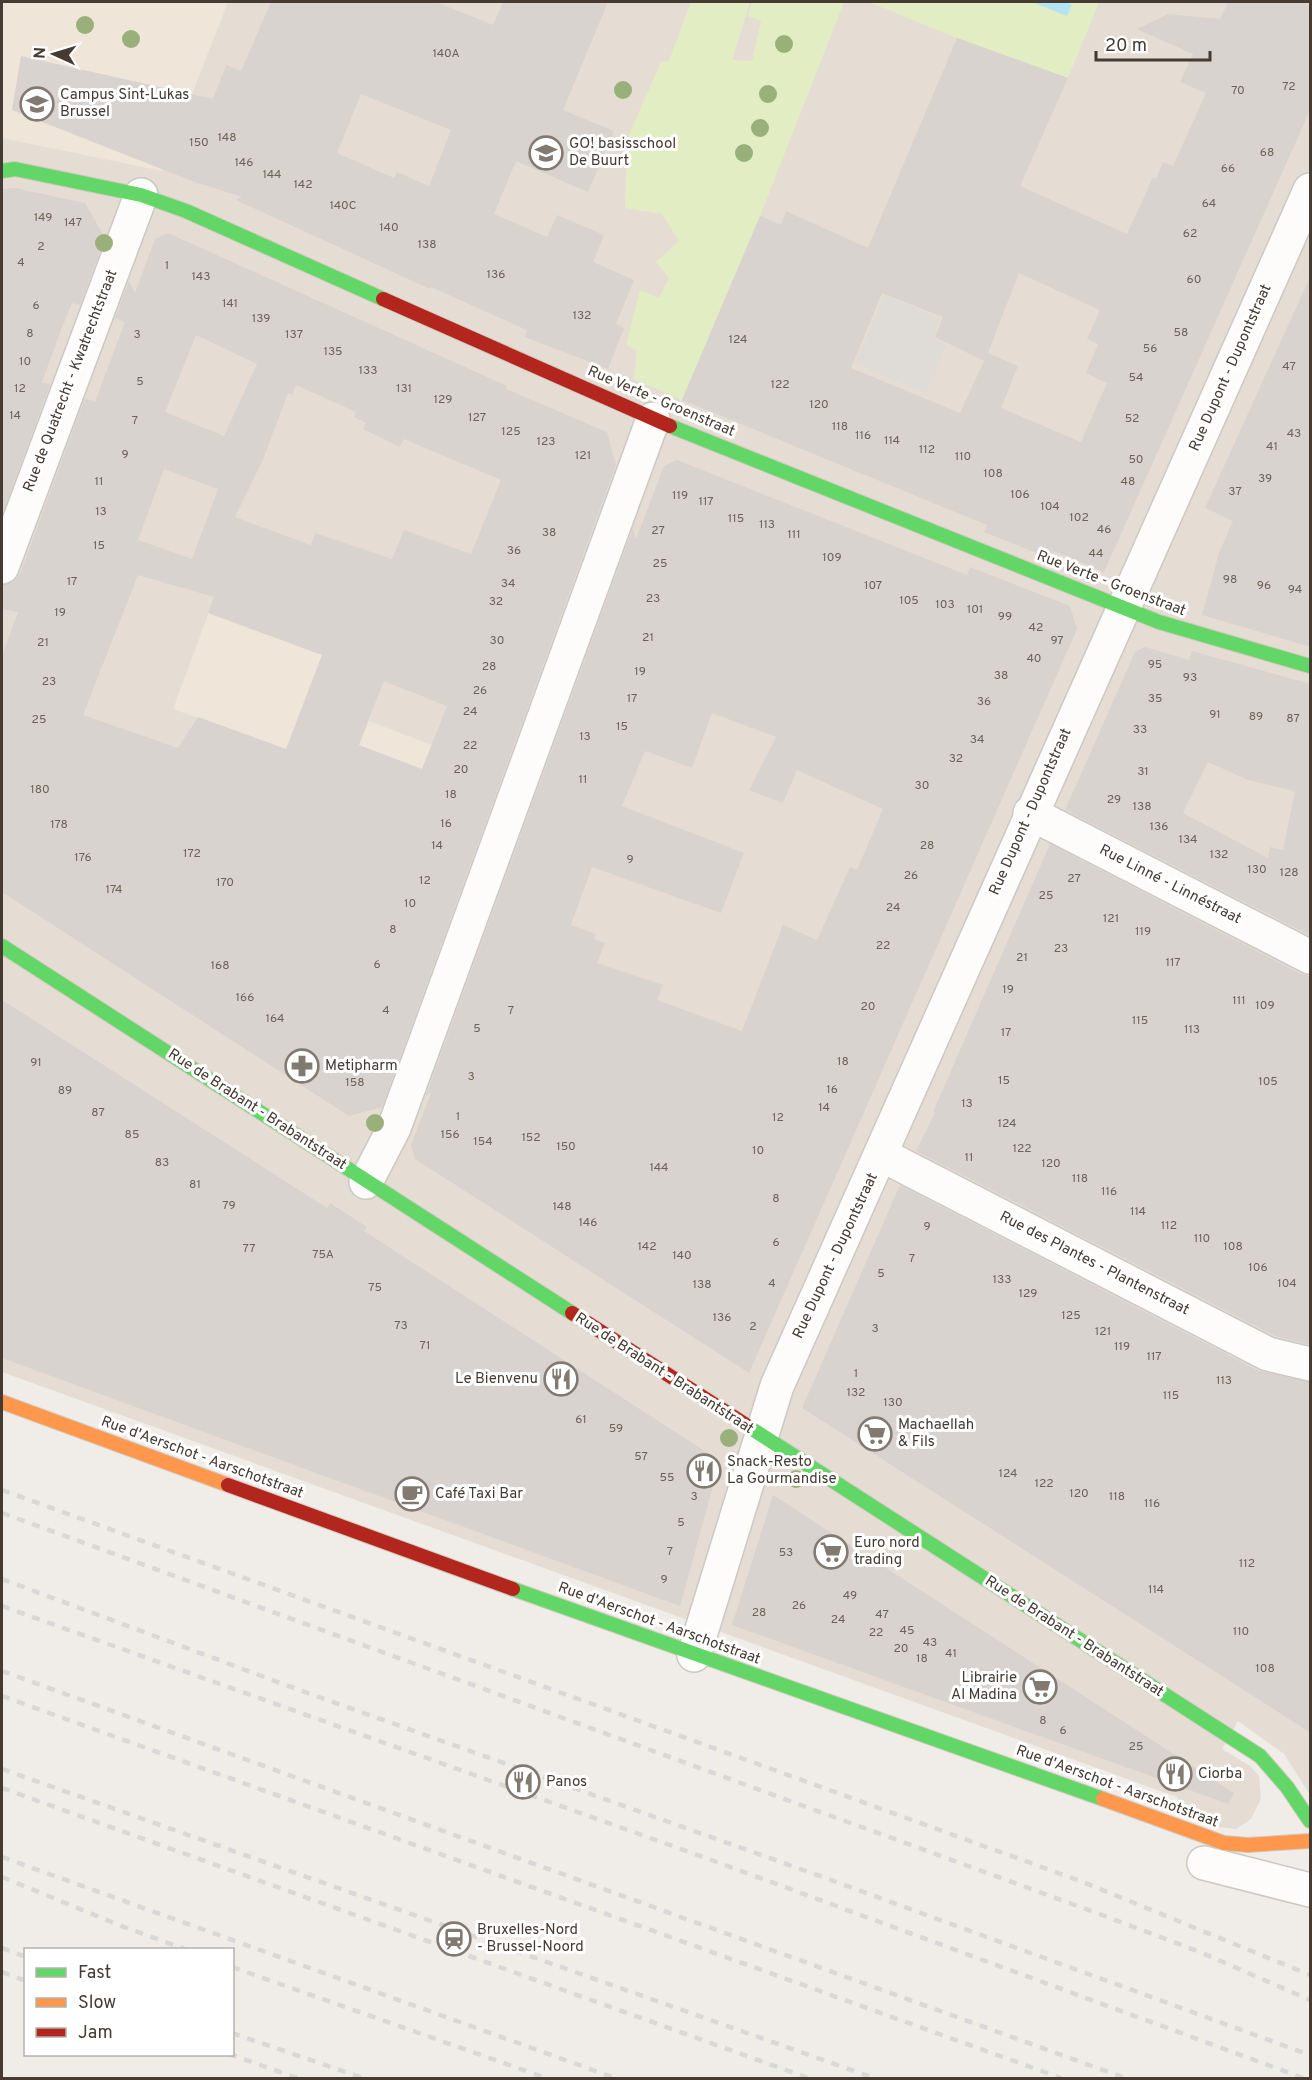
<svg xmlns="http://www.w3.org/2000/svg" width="1312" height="2080" viewBox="0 0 1312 2080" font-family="Overpass,sans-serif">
<rect width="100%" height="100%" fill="#f0ece7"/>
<polygon fill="#e5ddd3" points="2,2 1310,2 1310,1795 1284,1754 1238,1721 1222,1749 1250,1766 1259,1776 1261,1799 1251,1819 1236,1829 1202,1825 1206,1813 1181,1804 1177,1797 2,1372"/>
<g fill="#efe5d8">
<polygon points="2,2 228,2 162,171 2,138"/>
<polygon points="243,520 386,572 387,672 369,721 492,768 394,789 173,709"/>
</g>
<g fill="#e3edc3">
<polygon points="691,2 750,2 732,60 752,61 761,21 748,16 752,2 844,2 760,216 682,400 634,379 637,354 636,350 626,345 640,290 659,298 669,278 656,262 679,241 662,214 625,208 627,139 661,62 669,61"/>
<polygon points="869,2 1099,2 1068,78 957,38"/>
</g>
<polygon fill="#dfdbd6" points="885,295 940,319 932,338 947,345 926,394 855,363"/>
<polygon fill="#b2e4f3" points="1032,2 1065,2 1072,5 1067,16"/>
<g fill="#d8d3ce" fill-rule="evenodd">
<path d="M271,2H436L493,25L503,2H608L563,110L614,131L588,192L516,161L494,214L547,237L557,215L604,235L593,262L634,280L616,324L624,328L608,369L525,337L527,330L431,287L430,289L236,200L242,197L192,181L12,110L21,56L213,99L226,65L241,71ZM361,94L451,130L429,186L397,172L394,178L337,153Z"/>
<path d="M1228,2H1311V108L1104,572L1051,550L1054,560L984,532L987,525L682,400L760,216L781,225L786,211L868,248L957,38L1068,78L1020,186L1127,234L1153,177L1156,179L1163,162L1173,166L1206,93L1180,82L1193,54L1137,29L1168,14L1220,19ZM1019,273L1100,310L1087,339L1098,344L1086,373L1107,383L1081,442L1001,408L1018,366L988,353ZM882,293L943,317L935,337L984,361L960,413L851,368Z"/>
<polygon points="15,188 85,203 105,238 80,305 72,303 61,330 42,382 50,385 2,515 2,189"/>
<path d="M168,233L507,386L506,389L607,432L616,465L382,1107L349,1116L2,892V656L18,612L2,609V585L13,582L20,574L85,398L95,402L125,322L115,318L129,281L135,293L155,239ZM196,335L257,364L224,436L165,412ZM296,385L356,412L354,417L366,423L363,429L400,447L404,439L501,480L471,554L404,530L392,559L315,533L311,545L235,517L262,462L288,393L292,395ZM164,469L218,489L192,559L138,540ZM138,575L214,597L208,613L322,655L286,749L198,717L178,748L83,715ZM384,681L447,706L422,769L359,745Z"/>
<polygon points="1311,275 1311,647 1202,615 1219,553 1233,521 1205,508"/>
<path d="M677,460L967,575L970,567L1070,606L1077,629L749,1373L415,1159L411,1145L431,1093L426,1095L633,528L636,539L664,466ZM712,713L776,737L749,790L783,803L797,770L883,809L857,870L850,867L817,940L783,925L742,1031L657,1000L663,985L597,963L605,943L594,939L596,934L571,925L592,867L721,913L744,853L622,806L645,751L692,768Z"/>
<path d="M1145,647L1189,660L1192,651L1311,684V936L1065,810L1135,652ZM1208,762L1248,780L1295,791L1283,850L1270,847L1268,858L1183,813Z"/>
<polygon points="1050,844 1301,974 1311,976 1311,1345 1275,1336 916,1151 935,1113 933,1112"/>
<polygon points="2,1000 327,1208 330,1203 367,1227 364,1231 720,1461 680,1606 2,1358"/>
<polygon points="900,1185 1259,1371 1311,1382 1311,1733 802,1408"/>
<polygon points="773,1495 1234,1793 1228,1804 732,1625"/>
</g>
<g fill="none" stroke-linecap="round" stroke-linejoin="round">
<g stroke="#ccc8c3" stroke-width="36">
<g id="street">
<polyline points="2,567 141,195"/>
<polyline points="1030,813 1310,957"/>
<polyline points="882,1155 1268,1354 1310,1364"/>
<polyline points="366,1182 394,1128 653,419"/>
<polyline points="694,1655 777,1386 1310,190"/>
<polyline points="1204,1863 1310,1890"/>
</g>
</g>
<g stroke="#d1c9be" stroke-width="16">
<g id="fast">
<polyline points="2,171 15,169 141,195 186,211 383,299"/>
<polyline points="670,426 1159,622 1310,666"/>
<polyline points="2,946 572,1313"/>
<polyline points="746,1425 1260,1756 1287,1787 1310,1821"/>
<polyline points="513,1589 1103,1799"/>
</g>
</g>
<g stroke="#d1c9be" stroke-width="16">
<g id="slow">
<polyline points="2,1402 228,1485"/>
<polyline points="1103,1799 1224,1843 1248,1845 1310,1841"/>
</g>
</g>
<g stroke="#d1c9be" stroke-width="16">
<g id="jam">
<polyline points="383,299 670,426"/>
<polyline points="572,1313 746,1425"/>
<polyline points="228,1485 513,1589"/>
</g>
</g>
<use href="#street" stroke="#fdfcfb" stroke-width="33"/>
<use href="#fast" stroke="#63d668" stroke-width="14"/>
<use href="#slow" stroke="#ff974d" stroke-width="14"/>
<use href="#jam" stroke="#b3261e" stroke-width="14"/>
<g stroke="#d8d8d7" stroke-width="4.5" stroke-dasharray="8 8" stroke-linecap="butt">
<polyline points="2,1490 1083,1882 1310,1975"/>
<polyline points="2,1513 1094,1912 1200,1952 1310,2000"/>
<polyline points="2,1579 291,1687 806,1871 1310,2055"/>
<polyline points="2,1606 706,1858 1303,2078"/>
<polyline points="2,1671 1125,2078"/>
<polyline points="2,1696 1061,2078"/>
<polyline points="2,1769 874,2078"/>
<polyline points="2,1788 808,2078"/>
<polyline points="2,1857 615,2078"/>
<polyline points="2,1877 119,1925 187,1950"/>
<polyline points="2,1948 26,1957"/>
<polyline points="232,1967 546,2078"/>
<polyline points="2,1972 26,1981"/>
<polyline points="232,2033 363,2078"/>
<polyline points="229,2054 297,2078"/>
</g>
</g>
<g fill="#9ab07a">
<circle cx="85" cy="25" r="9"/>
<circle cx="131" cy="39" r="9"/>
<circle cx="784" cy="44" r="9"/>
<circle cx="623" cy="90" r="9"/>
<circle cx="768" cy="94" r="9"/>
<circle cx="760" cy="128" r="9"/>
<circle cx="744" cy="153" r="9"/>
<circle cx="104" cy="243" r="9"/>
<circle cx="375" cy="1123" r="9"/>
<circle cx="729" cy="1438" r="9"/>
<circle cx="796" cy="1479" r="9"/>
</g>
<defs>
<g id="university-ring" transform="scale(1.725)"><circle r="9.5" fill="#fff" stroke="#827971" stroke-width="1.5"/><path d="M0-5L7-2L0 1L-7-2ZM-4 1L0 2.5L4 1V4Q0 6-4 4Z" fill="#827971"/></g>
<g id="school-ring" transform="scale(1.725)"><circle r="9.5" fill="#fff" stroke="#827971" stroke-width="1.5"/><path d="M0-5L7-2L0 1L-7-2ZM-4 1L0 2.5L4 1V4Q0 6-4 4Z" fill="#827971"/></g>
<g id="pharmacy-ring" transform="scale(1.725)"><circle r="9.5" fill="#fff" stroke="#827971" stroke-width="1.5"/><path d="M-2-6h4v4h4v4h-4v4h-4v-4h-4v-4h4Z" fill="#827971"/></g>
<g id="restaurant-ring" transform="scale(1.725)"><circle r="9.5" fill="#fff" stroke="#827971" stroke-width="1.5"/><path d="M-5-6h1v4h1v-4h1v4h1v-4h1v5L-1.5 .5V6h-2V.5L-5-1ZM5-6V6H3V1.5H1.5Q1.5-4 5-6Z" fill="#827971"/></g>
<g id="supermarket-ring" transform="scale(1.725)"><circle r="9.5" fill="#fff" stroke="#827971" stroke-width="1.5"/><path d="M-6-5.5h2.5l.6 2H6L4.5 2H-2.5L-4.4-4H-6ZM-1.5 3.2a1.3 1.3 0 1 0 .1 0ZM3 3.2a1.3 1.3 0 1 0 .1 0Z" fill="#827971"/></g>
<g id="cafe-ring" transform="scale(1.725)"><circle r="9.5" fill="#fff" stroke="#827971" stroke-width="1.5"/><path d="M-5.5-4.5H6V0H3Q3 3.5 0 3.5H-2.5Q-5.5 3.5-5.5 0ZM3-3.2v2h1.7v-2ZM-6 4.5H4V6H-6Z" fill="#827971"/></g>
<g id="station-ring" transform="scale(1.725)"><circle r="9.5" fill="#fff" stroke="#827971" stroke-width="1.5"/><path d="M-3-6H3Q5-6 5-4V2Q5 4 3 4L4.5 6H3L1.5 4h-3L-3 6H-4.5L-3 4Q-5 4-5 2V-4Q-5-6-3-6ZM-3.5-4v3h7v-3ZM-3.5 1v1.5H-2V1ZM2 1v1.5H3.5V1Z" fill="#827971"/></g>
</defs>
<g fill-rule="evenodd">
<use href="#university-ring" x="37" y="104"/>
<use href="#school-ring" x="546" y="153"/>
<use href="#pharmacy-ring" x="302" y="1066"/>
<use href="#restaurant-ring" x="561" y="1379"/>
<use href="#supermarket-ring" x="875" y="1434"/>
<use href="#restaurant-ring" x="704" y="1471"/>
<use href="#cafe-ring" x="412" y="1494"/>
<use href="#supermarket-ring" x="831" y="1552"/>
<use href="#supermarket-ring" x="1040" y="1687"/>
<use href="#restaurant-ring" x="1175" y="1774"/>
<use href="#restaurant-ring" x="523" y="1782"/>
<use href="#station-ring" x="454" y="1939"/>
</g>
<g text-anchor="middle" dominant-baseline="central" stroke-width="6" stroke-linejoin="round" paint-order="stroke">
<g font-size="12" fill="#6c625a">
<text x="446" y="54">140A</text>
<text x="1289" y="87">72</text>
<text x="1238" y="91">70</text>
<text x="227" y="138">148</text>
<text x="199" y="143">150</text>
<text x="1267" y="153">68</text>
<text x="244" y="163">146</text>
<text x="1228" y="169">66</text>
<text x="272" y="175">144</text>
<text x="303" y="185">142</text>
<text x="1209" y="204">64</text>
<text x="343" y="206">140C</text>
<text x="43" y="218">149</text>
<text x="73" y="223">147</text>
<text x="389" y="228">140</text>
<text x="1190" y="234">62</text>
<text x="427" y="245">138</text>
<text x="41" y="247">2</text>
<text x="21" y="263">4</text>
<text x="167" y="266">1</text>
<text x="496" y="275">136</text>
<text x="201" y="277">143</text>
<text x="1194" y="280">60</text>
<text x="230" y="304">141</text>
<text x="36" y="306">6</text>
<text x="582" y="316">132</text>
<text x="261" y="319">139</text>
<text x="1181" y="333">58</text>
<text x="30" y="334">8</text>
<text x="137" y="335">3</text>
<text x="294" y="335">137</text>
<text x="738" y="340">124</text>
<text x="1150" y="349">56</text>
<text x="333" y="352">135</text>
<text x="25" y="362">10</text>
<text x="1289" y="367">47</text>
<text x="368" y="371">133</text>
<text x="1136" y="378">54</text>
<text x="140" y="382">5</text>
<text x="780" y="385">122</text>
<text x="20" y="389">12</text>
<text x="404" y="389">131</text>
<text x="443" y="400">129</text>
<text x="819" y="405">120</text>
<text x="15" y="416">14</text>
<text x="477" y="418">127</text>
<text x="1132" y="419">52</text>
<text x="135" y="421">7</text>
<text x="840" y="427">118</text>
<text x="511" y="432">125</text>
<text x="1294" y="434">43</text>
<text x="863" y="436">116</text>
<text x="892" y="441">114</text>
<text x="546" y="442">123</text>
<text x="1272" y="447">41</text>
<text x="927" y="450">112</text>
<text x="125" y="455">9</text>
<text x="583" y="456">121</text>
<text x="963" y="457">110</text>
<text x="1136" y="460">50</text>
<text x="993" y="474">108</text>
<text x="1265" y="479">39</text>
<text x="99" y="482">11</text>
<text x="1128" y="482">48</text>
<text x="1235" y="492">37</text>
<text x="1020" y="495">106</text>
<text x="680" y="496">119</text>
<text x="706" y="502">117</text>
<text x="1050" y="507">104</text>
<text x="101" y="512">13</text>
<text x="1079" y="518">102</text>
<text x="736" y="519">115</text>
<text x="767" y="525">113</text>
<text x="1104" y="530">46</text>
<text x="658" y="531">27</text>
<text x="549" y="533">38</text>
<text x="794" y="535">111</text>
<text x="99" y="546">15</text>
<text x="514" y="551">36</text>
<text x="1096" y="554">44</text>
<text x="832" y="558">109</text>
<text x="660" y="564">25</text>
<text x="1230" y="580">98</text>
<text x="72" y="582">17</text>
<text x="508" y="584">34</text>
<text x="873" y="586">107</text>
<text x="1264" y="586">96</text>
<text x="1295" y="590">94</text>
<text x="653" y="599">23</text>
<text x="909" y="601">105</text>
<text x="496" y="602">32</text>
<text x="945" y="605">103</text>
<text x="975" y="610">101</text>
<text x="60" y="613">19</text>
<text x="1005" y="617">99</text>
<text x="1036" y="628">42</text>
<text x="648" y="638">21</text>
<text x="497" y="641">30</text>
<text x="1057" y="641">97</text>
<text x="43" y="643">21</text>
<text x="1034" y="659">40</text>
<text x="1155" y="665">95</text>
<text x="489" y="667">28</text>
<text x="640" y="672">19</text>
<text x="1001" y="676">38</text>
<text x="1190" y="678">93</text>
<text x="49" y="682">23</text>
<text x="480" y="691">26</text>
<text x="632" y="699">17</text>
<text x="1155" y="699">35</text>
<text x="984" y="702">36</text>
<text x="470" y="712">24</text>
<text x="1215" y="715">91</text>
<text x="1256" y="717">89</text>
<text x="1293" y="719">87</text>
<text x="39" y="720">25</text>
<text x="622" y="727">15</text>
<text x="1140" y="730">33</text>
<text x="585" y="737">13</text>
<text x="977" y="740">34</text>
<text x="470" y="746">22</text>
<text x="956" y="759">32</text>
<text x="461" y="770">20</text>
<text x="1143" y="772">31</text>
<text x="583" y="780">11</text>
<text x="922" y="786">30</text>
<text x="40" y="790">180</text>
<text x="451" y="795">18</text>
<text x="1114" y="800">29</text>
<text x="1142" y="807">138</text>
<text x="446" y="824">16</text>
<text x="59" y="825">178</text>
<text x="1159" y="827">136</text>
<text x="1188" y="840">134</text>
<text x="437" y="846">14</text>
<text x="927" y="846">28</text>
<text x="192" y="854">172</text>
<text x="1219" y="855">132</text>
<text x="83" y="858">176</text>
<text x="630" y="860">9</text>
<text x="1257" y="870">130</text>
<text x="1289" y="873">128</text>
<text x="911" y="876">26</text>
<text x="1074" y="879">27</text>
<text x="425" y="881">12</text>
<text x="225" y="883">170</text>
<text x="114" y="890">174</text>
<text x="1046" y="896">25</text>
<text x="410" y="904">10</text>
<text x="893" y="908">24</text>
<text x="1111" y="919">121</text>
<text x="393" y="930">8</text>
<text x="1143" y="932">119</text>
<text x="883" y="946">22</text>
<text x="1061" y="949">23</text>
<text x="1022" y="958">21</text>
<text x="1173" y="963">117</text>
<text x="377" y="965">6</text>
<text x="220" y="966">168</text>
<text x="1008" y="990">19</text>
<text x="245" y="998">166</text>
<text x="1239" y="1001">111</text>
<text x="1265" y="1006">109</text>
<text x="868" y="1007">20</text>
<text x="386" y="1011">4</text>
<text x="511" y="1011">7</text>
<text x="275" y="1019">164</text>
<text x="1140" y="1021">115</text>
<text x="477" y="1029">5</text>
<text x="1192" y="1030">113</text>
<text x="1006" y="1033">17</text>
<text x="843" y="1062">18</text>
<text x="36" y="1063">91</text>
<text x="471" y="1077">3</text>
<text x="1004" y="1081">15</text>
<text x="1268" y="1082">105</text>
<text x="355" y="1083">158</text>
<text x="832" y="1090">16</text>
<text x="65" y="1091">89</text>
<text x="967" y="1104">13</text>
<text x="824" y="1108">14</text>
<text x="98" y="1113">87</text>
<text x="458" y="1117">1</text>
<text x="778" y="1118">12</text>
<text x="1007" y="1124">124</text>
<text x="132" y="1135">85</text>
<text x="450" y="1135">156</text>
<text x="531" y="1138">152</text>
<text x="483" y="1142">154</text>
<text x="566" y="1147">150</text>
<text x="1022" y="1149">122</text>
<text x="758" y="1151">10</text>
<text x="969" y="1158">11</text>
<text x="162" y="1163">83</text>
<text x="1051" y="1164">120</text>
<text x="659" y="1168">144</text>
<text x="1080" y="1179">118</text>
<text x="195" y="1185">81</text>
<text x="1109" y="1192">116</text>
<text x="776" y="1199">8</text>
<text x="229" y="1206">79</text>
<text x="562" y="1207">148</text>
<text x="1138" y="1212">114</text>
<text x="588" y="1223">146</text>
<text x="1169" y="1226">112</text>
<text x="927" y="1227">9</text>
<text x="1202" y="1239">110</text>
<text x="776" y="1243">6</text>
<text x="647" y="1247">142</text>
<text x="1233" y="1247">108</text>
<text x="249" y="1249">77</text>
<text x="323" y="1255">75A</text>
<text x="682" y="1256">140</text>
<text x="912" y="1259">7</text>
<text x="1258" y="1268">106</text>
<text x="881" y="1274">5</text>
<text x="1002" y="1280">133</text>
<text x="772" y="1284">4</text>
<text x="1287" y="1284">104</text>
<text x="702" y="1285">138</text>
<text x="375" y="1288">75</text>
<text x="1028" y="1294">129</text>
<text x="1071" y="1316">125</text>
<text x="722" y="1318">136</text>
<text x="401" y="1326">73</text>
<text x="753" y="1327">2</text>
<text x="875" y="1329">3</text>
<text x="1103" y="1332">121</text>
<text x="425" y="1346">71</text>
<text x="1122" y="1347">119</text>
<text x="1154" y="1357">117</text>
<text x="856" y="1374">1</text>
<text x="1224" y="1381">113</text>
<text x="856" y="1393">132</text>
<text x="1171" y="1396">115</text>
<text x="893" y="1403">130</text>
<text x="581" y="1420">61</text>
<text x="616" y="1429">59</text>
<text x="641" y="1457">57</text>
<text x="1008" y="1474">124</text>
<text x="667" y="1478">55</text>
<text x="1044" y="1484">122</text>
<text x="1079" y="1494">120</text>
<text x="694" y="1497">3</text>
<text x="1117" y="1497">118</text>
<text x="1152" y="1504">116</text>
<text x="681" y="1523">5</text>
<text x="670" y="1552">7</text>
<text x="786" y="1553">53</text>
<text x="1247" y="1564">112</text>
<text x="664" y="1580">9</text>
<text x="1156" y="1590">114</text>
<text x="850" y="1596">49</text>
<text x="799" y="1606">26</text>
<text x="759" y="1613">28</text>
<text x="882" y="1615">47</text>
<text x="838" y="1620">24</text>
<text x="907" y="1631">45</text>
<text x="1241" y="1632">110</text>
<text x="876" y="1633">22</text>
<text x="930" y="1643">43</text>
<text x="901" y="1649">20</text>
<text x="951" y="1654">41</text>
<text x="922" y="1659">18</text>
<text x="1265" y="1669">108</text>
<text x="1043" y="1721">8</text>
<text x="1063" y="1731">6</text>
<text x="1136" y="1747">25</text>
</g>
<g font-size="15" fill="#463b32" stroke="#fff" text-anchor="start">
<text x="60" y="95">Campus Sint-Lukas<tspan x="60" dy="17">Brussel</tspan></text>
<text x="569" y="144">GO! basisschool<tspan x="569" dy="17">De Buurt</tspan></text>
<text x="325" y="1066">Metipharm</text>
<text x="538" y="1379" text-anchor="end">Le Bienvenu</text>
<text x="898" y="1425">Machaellah<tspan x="898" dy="17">&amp; Fils</tspan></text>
<text x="727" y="1462">Snack-Resto<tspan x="727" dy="17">La Gourmandise</tspan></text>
<text x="435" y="1494">Café Taxi Bar</text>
<text x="854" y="1543">Euro nord<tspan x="854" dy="17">trading</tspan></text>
<text x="1017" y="1678" text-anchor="end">Librairie<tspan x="1017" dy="17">Al Madina</tspan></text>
<text x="1198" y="1774">Ciorba</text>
<text x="546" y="1782">Panos</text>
<text x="477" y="1930">Bruxelles-Nord<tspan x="477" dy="17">- Brussel-Noord</tspan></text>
</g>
<g font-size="15" fill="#463b32" stroke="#fff">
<text transform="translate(1231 368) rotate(-66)">Rue Dupont - Dupontstraat</text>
<text transform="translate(71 381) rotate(-69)">Rue de Quatrecht - Kwatrechtstraat</text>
<text transform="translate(661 402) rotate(23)">Rue Verte - Groenstraat</text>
<text transform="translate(1111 584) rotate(21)">Rue Verte - Groenstraat</text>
<text transform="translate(1031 812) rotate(-66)">Rue Dupont - Dupontstraat</text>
<text transform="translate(1170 885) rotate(27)">Rue Linné - Linnéstraat</text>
<text transform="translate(257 1110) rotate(33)">Rue de Brabant - Brabantstraat</text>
<text transform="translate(836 1256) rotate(-65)">Rue Dupont - Dupontstraat</text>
<text transform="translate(1094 1264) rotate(27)">Rue des Plantes - Plantenstraat</text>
<text transform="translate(664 1374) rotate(33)">Rue de Brabant - Brabantstraat</text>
<text transform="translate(202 1458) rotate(20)">Rue d'Aerschot - Aarschotstraat</text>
<text transform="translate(659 1624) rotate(20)">Rue d'Aerschot - Aarschotstraat</text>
<text transform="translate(1074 1637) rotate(33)">Rue de Brabant - Brabantstraat</text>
<text transform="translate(1117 1787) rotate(20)">Rue d'Aerschot - Aarschotstraat</text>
</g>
</g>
<rect width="1312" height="2080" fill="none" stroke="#463b32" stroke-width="6"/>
<rect x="24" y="1948" width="210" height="108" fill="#ffffff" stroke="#b5b1ad" stroke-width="1.5"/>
<rect x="36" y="1968" width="30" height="9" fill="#63d668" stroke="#b5b1ad" stroke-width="1.5"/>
<text x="78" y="1978" font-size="18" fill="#463b32">Fast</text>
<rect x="36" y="1998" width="30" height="9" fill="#ff974d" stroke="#b5b1ad" stroke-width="1.5"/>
<text x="78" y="2008" font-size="18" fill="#463b32">Slow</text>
<rect x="36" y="2028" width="30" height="9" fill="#b3261e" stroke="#b5b1ad" stroke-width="1.5"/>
<text x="78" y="2038" font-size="18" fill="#463b32">Jam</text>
<g transform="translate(54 54) rotate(274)" stroke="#ffffff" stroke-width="4.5" paint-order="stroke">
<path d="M0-4.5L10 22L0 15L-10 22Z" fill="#463b32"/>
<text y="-9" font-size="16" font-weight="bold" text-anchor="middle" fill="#463b32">N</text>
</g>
<path d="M1096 51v9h114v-9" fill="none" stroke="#463b32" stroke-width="3"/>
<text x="1105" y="51" font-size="18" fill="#463b32" stroke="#ffffff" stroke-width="4.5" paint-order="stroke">20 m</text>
</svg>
